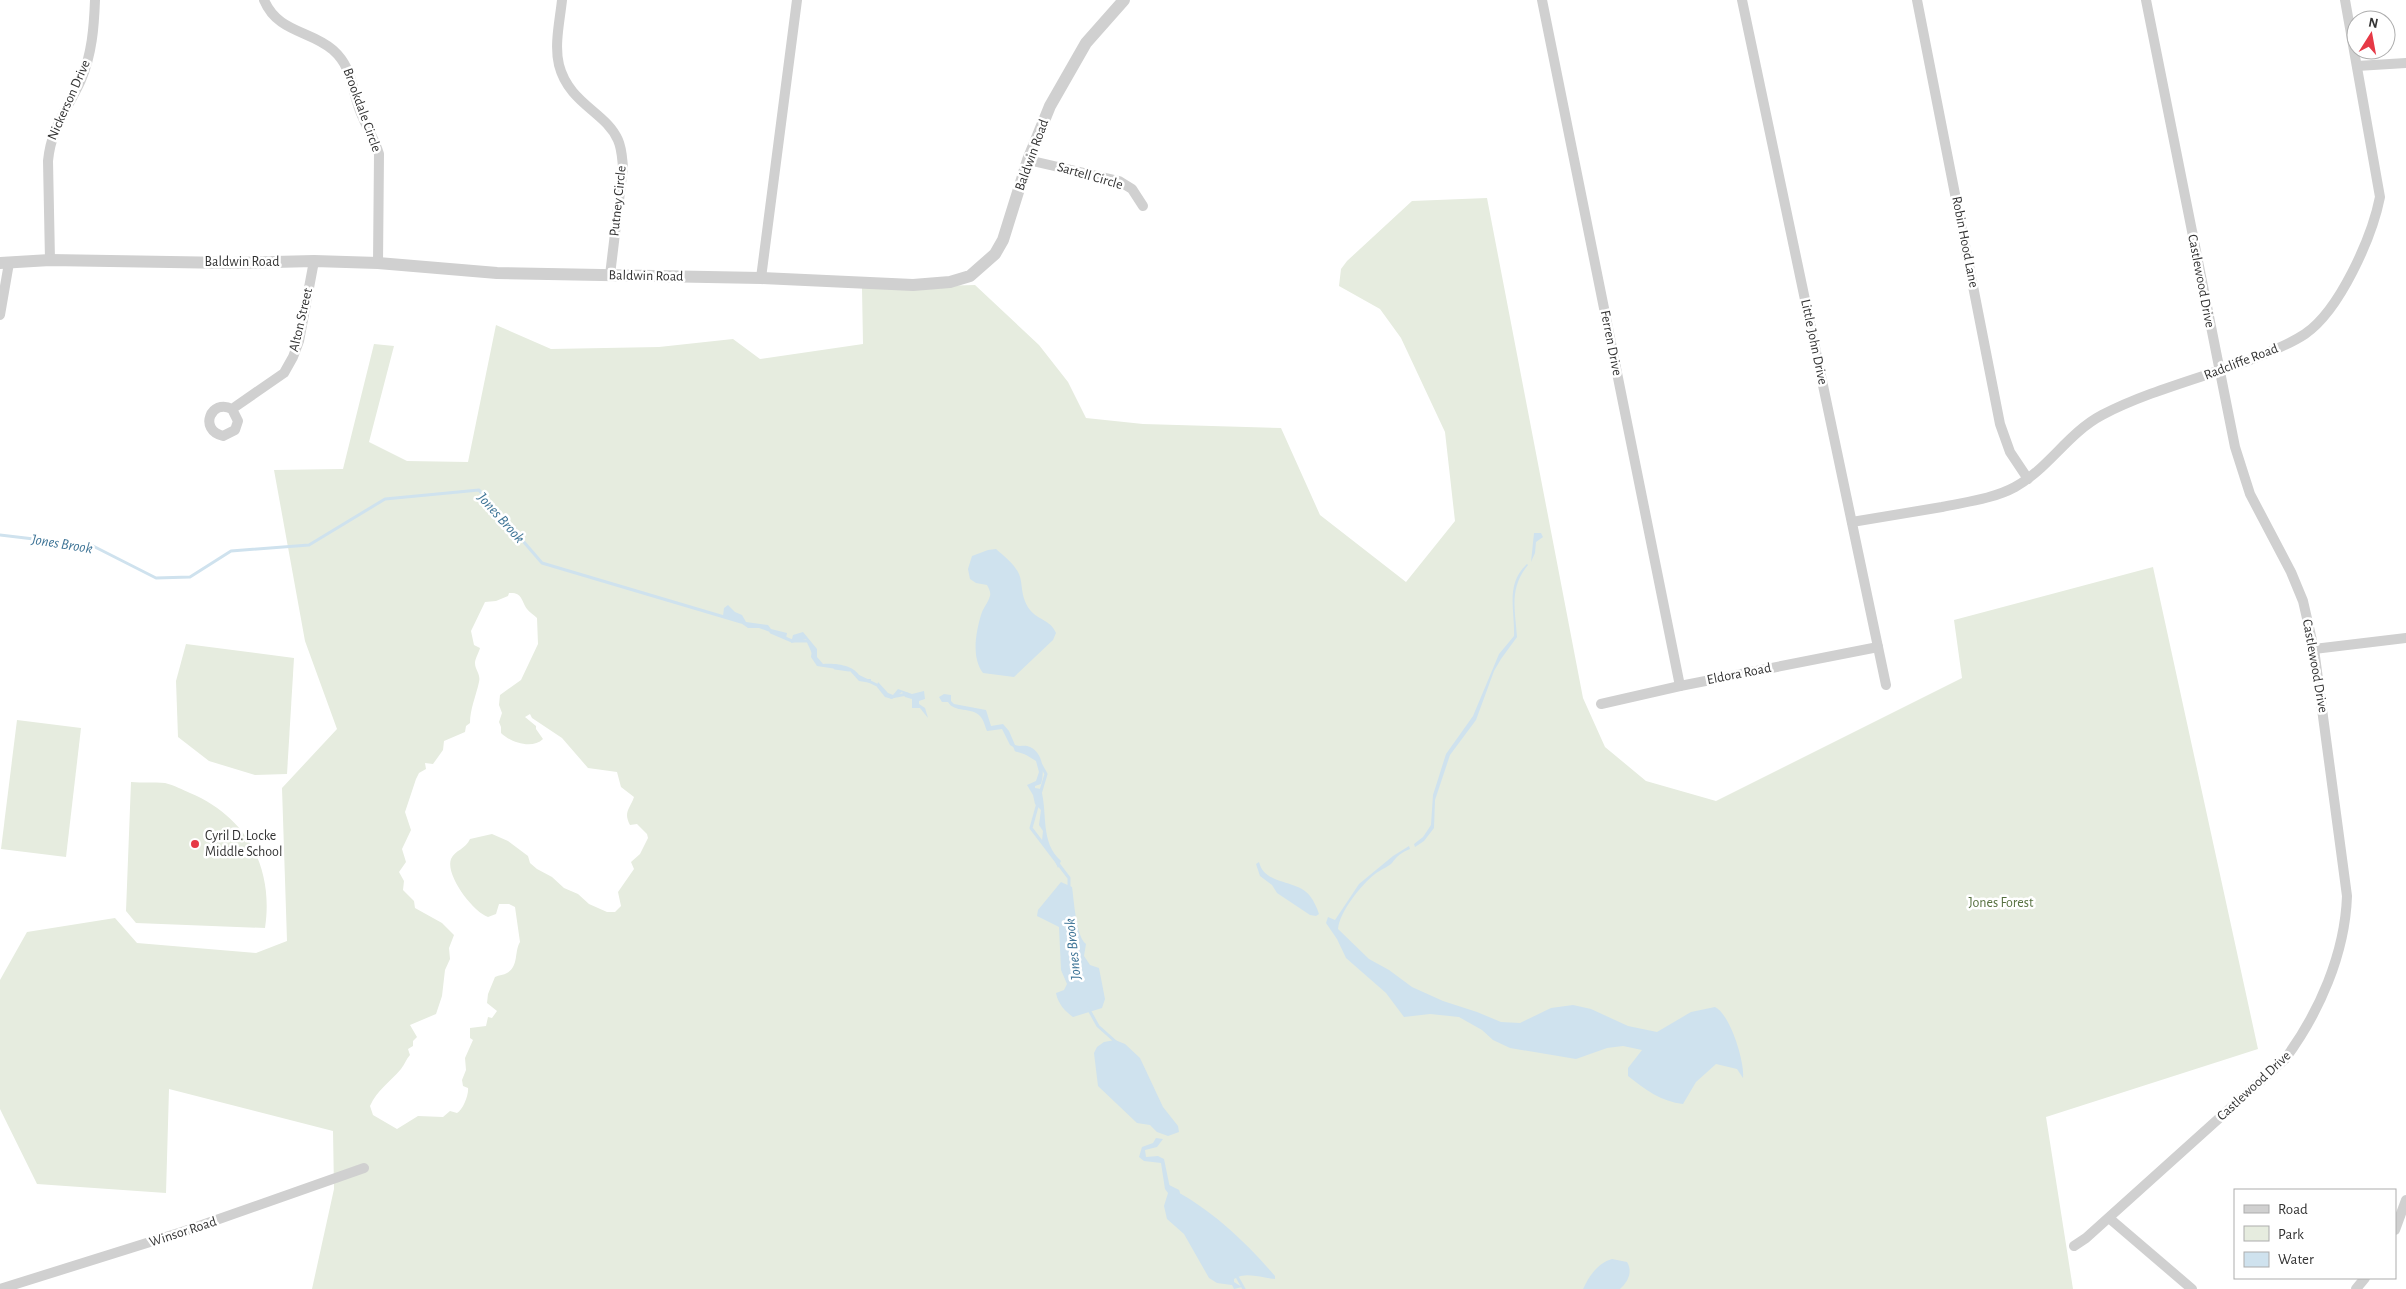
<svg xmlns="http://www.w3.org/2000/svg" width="2406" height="1289" viewBox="0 0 2406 1289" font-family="'Alegreya Sans',sans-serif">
<rect width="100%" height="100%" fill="#fff"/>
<g fill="#e6ecdf" fill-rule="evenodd">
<path d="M1487,198L1583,698L1605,747L1646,781L1716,801L1962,678L1954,620L2153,567L2258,1049L2046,1117L2073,1289H312L334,1189L333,1131L169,1089L166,1193L37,1184L0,1109V980L27,932L115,918L137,943L256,953L287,941L282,788L337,729L305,641L274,470L343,469L374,344L394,346L369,442L407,461L468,462L496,325L551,349L659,347L733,339L760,359L863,344L862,288L975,285L1039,345L1068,382L1086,418L1143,424L1281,428L1320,515L1406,582L1455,521L1445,432L1401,338L1380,309L1339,286L1341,269L1347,261L1412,201ZM509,593C522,592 521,600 527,609C529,612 534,615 537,618L538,644L521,680L500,695L499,705L502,713L499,722L501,727V733C510,742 532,750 543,739L536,729V726L525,717L530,714L532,718L562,738L588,768L617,772L621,787L634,797C630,809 623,812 630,825L637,824L647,834L648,838L640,854L631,862L634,869L618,892L621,906L615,912H607L589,904L578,894L564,888L552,877L537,869L530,863L528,856L508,841L492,834L470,839C466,849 455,850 451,859C445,875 473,912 488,917L496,914L499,904H509L515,907L520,942C514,952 519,966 507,973C504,975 499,975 495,977L488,994L487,1003L497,1011L492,1018L488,1017L486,1026L470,1028V1038L473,1040L465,1058L466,1070L462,1080L463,1086L468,1088C469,1094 463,1110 457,1113L450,1111L443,1117L418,1116L397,1129L373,1115L370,1106C377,1090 390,1082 401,1069C405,1064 406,1059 410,1055L408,1049L413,1046V1041L417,1037L410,1025L436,1014L442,996L445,970L450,959L449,948L454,935L442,923L415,908L414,901L403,890L404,881L399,872L406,862L402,849L411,830L405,812L416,779L419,773L426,769L425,763L433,764L443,750L444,741L465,732L466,726L470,723C470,709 476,696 479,682C481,674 475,670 475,663C475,659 479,652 480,648L474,645L471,631L485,602L496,601L508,596Z"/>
<polygon points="186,644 294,658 287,774 255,775 209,761 178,737 176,681"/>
<polygon points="17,720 81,728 66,857 1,849"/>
<path d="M131,782C142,783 154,782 165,783C174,785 183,790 190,793C247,817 274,868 265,928L136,923L126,911Z"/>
</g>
<g fill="#cfe2ee">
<polygon points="1534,533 1541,533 1543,537 1536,542 1535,553 1531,562"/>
<path d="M996,549C1004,556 1013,563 1018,572C1024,583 1019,595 1030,610C1038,620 1051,620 1056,633L1053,640L1014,677L983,673C971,657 976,632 981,615C983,608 988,603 990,596C991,592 989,589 987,585L976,583L970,579L968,569L972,556L988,550Z"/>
<path d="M1527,564L1528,565C1509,588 1515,609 1517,637L1501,659L1494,671L1476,720L1450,755L1435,800L1434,828L1424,841L1415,847L1414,844L1423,837L1431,825L1433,795L1446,754L1473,716L1499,654L1514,636C1515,610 1505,584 1527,564Z"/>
<polygon points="728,605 735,612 742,615 746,622 768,625 771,629 787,633 786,638 759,628 748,628 738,621 723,616 724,608"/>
<path d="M803,632L817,649V657L823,664C836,663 856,665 861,679H871V683L859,681L850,671L817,666L811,657L812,649L806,639L791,643L793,635Z"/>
<polygon points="878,682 888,693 893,695 898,689 912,694 924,691 925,699 919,701 919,704 925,708 928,718 920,708 912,708 912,699 905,697 902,692 892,699 885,697 877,687"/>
<path d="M944,694L951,695V701L954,704L986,710L991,726L1003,724L1009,731L1015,745C1020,747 1023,745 1027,746C1043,750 1045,771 1041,784L1035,786V788L1041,789C1048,815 1040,842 1061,861L1058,868L1053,857L1042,841L1043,831L1039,825L1041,810L1035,804L1033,795L1027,785L1036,781L1039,772L1036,761L1010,745L1002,729L987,731C985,727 984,720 980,716C972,707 954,713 948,702H942L939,697Z"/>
<path d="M1409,846L1410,849C1402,852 1397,856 1392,863C1388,867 1380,870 1375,874C1362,884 1339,912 1338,929L1369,959L1389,970L1412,987L1443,1001L1477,1012L1501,1022L1520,1023L1551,1008L1573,1005L1591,1009L1628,1026L1657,1032L1691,1012L1715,1007C1730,1014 1745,1062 1743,1078L1737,1069L1716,1064L1696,1082L1683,1104C1662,1102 1644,1089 1628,1076V1068L1642,1050L1623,1046L1607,1048L1576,1059L1510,1048L1493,1040L1482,1030L1459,1017L1430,1014L1404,1017L1386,993L1346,958L1337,939L1326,923L1328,917L1335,920L1359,884L1393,856Z"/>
<path d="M1259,862C1265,886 1297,879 1310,896C1314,901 1317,908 1319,914L1316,916L1310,915L1277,893L1272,885L1260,876L1256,864Z"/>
<path d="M1061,882L1072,887C1074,900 1076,937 1086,944L1084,956L1090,965L1099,968L1105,999L1102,1008L1073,1017C1065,1011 1058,1004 1056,993L1064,990L1067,984L1061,970L1059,927L1037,916L1038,910Z"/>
<polygon points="1115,1040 1125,1044 1140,1058 1163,1107 1178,1126 1179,1132 1168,1136 1157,1132 1150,1125 1137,1123 1098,1086 1094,1053 1097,1047 1104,1042"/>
<path d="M1156,1138L1163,1139L1157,1147L1145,1150L1146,1157L1158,1156L1164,1159L1170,1188C1210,1208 1246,1242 1275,1276V1279C1262,1278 1246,1271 1234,1279V1282L1242,1287L1234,1289L1232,1285L1217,1283L1209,1278L1184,1234L1167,1219L1164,1206L1168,1193L1165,1189L1161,1163L1144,1161L1139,1157L1142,1147L1153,1143Z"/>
<path d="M1612,1259L1627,1262C1633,1272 1628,1282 1620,1289H1583C1589,1276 1598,1263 1612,1259Z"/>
</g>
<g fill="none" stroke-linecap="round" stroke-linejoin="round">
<g stroke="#cfe2ee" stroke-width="3">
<polyline points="0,535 93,546 156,578 190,577 231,551 309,545 385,499 479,490 542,563 741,622"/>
<polyline points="771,632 792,641 808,641 814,654"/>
<polyline points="835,668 849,670"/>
<polyline points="858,676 879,686"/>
<polyline points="891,697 907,694"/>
<polyline points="1015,747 1016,750 1026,753"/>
<polyline points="1040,794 1046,774 1041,765"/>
<polyline points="1038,803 1031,828 1069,878 1069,888"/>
<polyline points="1088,1008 1098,1026 1117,1043"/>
<polyline points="1168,1186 1178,1191 1179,1196"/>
<polyline points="1236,1275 1244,1289"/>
</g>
<g stroke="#d0d0d0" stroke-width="10">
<path d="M264,0C278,33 310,30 333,50C351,66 351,84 358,105C363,122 374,137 379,154L378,263"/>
<path d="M562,0C560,20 554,45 559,65C569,104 606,112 618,140C622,149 622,158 623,167L610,275"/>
<polyline points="1542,0 1680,686"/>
<polyline points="1742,0 1886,685"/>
<polyline points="1917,0 2000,424 2010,452 2028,479"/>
<polyline points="2357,66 2406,63"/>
<polyline points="1028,160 1119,181 1132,189 1143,206"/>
<path d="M50,260L48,161C51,127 68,109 81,80C92,54 94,27 95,0"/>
<polyline points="761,278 797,0"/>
<polyline points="0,315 9,263"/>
<path d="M232,409L238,421L235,430L223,436C198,430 211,398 232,409L284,373L293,357L299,341L314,261"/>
<path d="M1852,522C1882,517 1912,512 1942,507C1965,502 1993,499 2015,487C2048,469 2068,433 2102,415C2146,392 2200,378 2247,361C2267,353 2287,346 2305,334C2340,310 2372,237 2380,197L2345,0"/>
<polyline points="2314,649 2406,638"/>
<polyline points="1601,704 1680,686 1878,647"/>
<polyline points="2109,1218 2192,1289"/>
<polyline points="2395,1230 2406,1200"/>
<path d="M2074,1246L2086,1238L2285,1059C2319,1013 2345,954 2347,896L2314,649L2303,601L2291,572L2250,494L2235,447L2146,0"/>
<polyline points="0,1289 185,1231 364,1168"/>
<polyline points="2356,1289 2365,1278"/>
</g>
<polyline stroke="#d0d0d0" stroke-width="12" points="0,263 50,260 230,263 314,261 378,263 497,273 761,278 913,285 950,282 970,276 995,254 1003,240 1028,160 1050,106 1086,43 1124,0"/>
</g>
<circle fill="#e63946" stroke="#fff" stroke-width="2" cx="195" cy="844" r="5"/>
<g text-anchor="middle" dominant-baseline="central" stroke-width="5" stroke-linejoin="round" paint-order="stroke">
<g font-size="14" fill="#333" stroke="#fff">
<text transform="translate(69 100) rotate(-66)">Nickerson Drive</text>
<text transform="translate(362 110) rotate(70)">Brookdale Circle</text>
<text transform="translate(1032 155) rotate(-70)">Baldwin Road</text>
<text transform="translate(1090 176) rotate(16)">Sartell Circle</text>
<text transform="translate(618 201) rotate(-84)">Putney Circle</text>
<text transform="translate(1965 242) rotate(79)">Robin Hood Lane</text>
<text x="242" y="262">Baldwin Road</text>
<text transform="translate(646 276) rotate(1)">Baldwin Road</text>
<text transform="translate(2201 281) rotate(79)">Castlewood Drive</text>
<text transform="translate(301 320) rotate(-77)">Alton Street</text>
<text transform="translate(1814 342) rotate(78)">Little John Drive</text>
<text transform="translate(1611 343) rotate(79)">Ferren Drive</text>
<text transform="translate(2241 362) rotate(-21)">Radcliffe Road</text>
<text transform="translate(2315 666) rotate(80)">Castlewood Drive</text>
<text transform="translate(1739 674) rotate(-11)">Eldora Road</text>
<text transform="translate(2254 1086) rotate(-43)">Castlewood Drive</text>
<text transform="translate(183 1232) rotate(-18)">Winsor Road</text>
</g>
<g font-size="14" fill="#333" stroke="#fff" text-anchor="start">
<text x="205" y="836">Cyril D. Locke<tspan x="205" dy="16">Middle School</tspan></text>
</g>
<g font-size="14" fill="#56703f" stroke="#fff">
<text x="2001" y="903">Jones Forest</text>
</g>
<g font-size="15" font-style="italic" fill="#3f7597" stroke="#fff">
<text transform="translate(501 518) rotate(48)">Jones Brook</text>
<text transform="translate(62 544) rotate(9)">Jones Brook</text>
<text transform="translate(1073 949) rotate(-96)">Jones Brook</text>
</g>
</g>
<rect x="2234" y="1189" width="162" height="90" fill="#ffffff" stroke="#adadad"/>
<rect x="2244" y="1205" width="25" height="8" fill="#d0d0d0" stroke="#adadad"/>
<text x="2278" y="1214" font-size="15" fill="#333333">Road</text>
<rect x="2244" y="1226" width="25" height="15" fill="#e6ecdf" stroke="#adadad"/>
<text x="2278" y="1239" font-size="15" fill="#333333">Park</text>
<rect x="2244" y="1252" width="25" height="15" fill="#cfe2ee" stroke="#adadad"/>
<text x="2278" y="1264" font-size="15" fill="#333333">Water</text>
<g transform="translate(2371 35) rotate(11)"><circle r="24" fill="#ffffff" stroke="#adadad"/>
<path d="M0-4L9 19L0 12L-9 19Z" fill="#e63946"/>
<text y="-8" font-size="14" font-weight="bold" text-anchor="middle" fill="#333333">N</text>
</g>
</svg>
